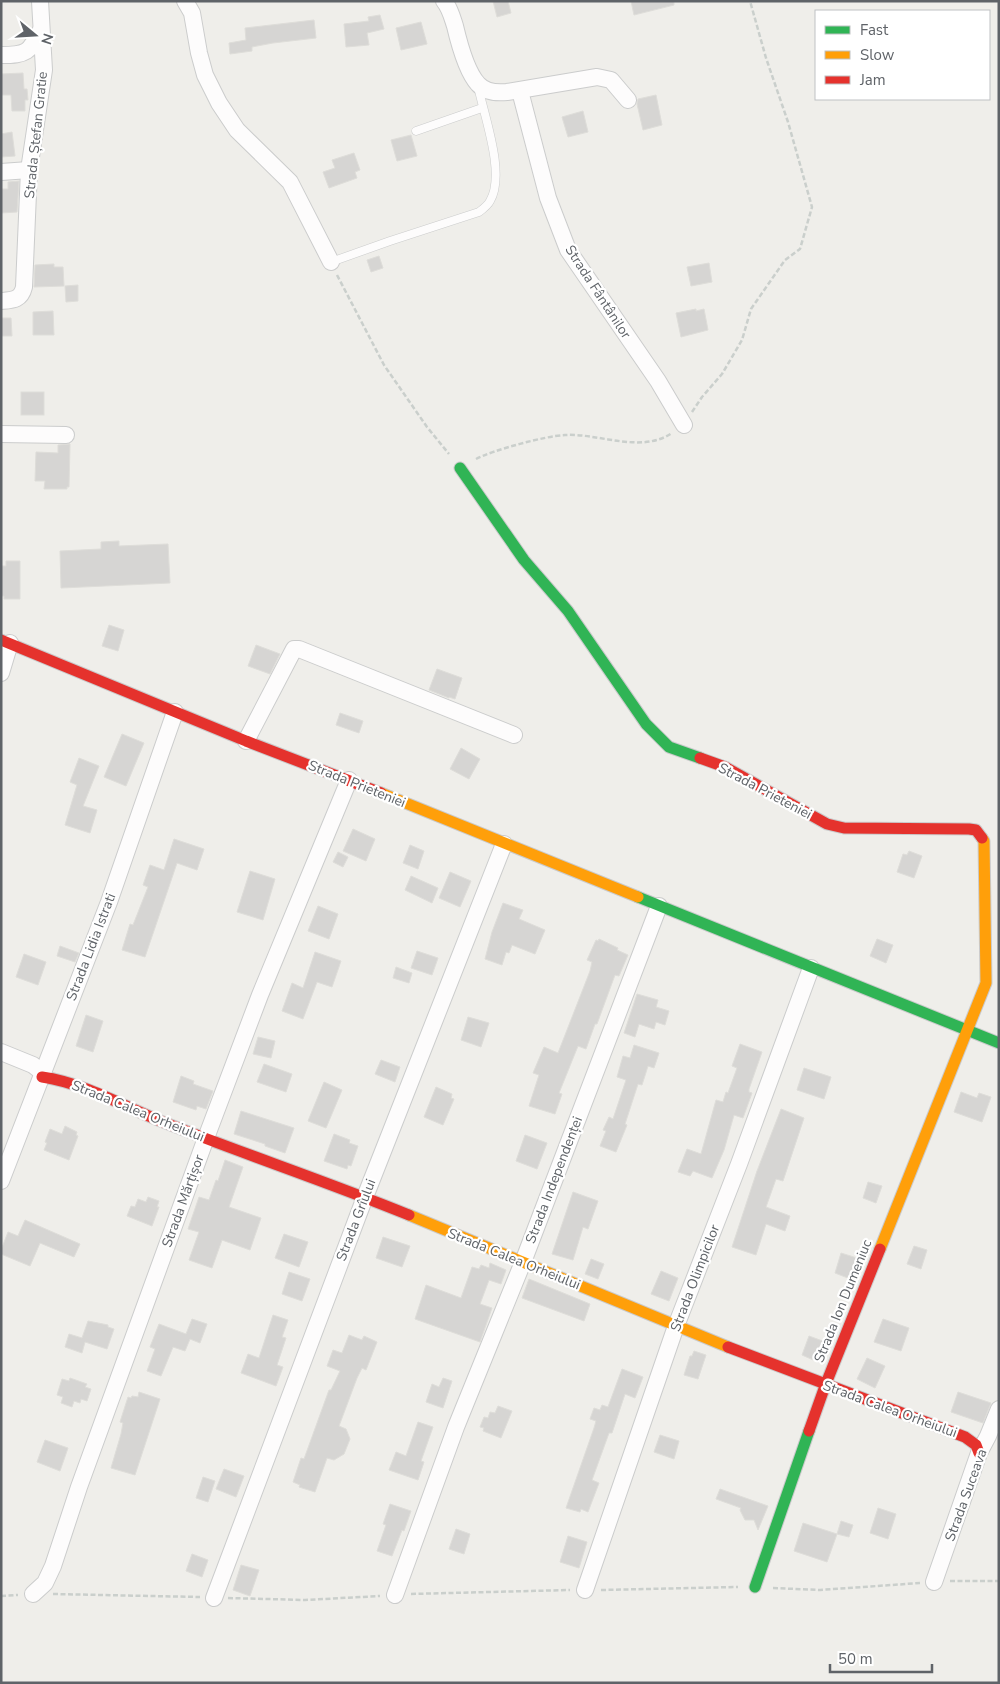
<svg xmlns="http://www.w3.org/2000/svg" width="1000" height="1684" viewBox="0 0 1000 1684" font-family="'Nunito Sans',sans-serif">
<rect width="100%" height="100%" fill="#efeeea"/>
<g fill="#d6d5d3" stroke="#deddd9">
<polygon points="493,1 508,1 511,13 497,17"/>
<polygon points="631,1 674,1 674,5 634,15"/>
<polygon points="380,15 384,29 367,33 369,45 346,47 344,24 369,21 368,17"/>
<polygon points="314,20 316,38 273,43 252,47 252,51 230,54 229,43 246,40 245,28"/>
<polygon points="421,22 427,44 401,50 396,28"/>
<polygon points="23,73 24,89 27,89 28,100 25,100 25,111 12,111 11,95 1,95 1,74"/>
<polygon points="656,95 662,125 643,130 637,104 638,99"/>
<polygon points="583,111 588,132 568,137 562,117"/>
<polygon points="12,132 15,156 1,157 1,134"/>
<polygon points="411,135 417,156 397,161 391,140"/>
<polygon points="354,153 360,170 355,172 357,178 329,188 323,172 335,168 332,160"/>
<polygon points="19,181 17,212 1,213 1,189 8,189 8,182"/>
<polygon points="379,256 383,268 371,272 367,260"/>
<polygon points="709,263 712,282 691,286 687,267"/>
<polygon points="54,264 54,267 63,267 64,286 34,287 35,265"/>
<polygon points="78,285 78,301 66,302 65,286"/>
<polygon points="696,309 696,311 704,309 708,330 681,337 676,313"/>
<polygon points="53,311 54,335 33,335 33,312"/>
<polygon points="1,318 11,318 12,336 1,336"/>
<rect x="21" y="392" width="23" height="23"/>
<polygon points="70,444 69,487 67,487 67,489 44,489 45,481 35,481 36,452 58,453 58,445"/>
<polygon points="119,541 119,546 168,544 170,583 61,588 60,551 101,549 101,542"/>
<polygon points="6,561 20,561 20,599 4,599 4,596 1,596 1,566 6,566"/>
<polygon points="109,625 124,630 118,651 102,646"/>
<polygon points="256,645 280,654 270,674 248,666"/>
<polygon points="437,669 462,678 455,699 449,697 449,698 429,690"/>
<polygon points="340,713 363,721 359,733 336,725"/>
<polygon points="122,734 144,743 126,786 104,777"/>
<polygon points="461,748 480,759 469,779 450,769"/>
<polygon points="79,758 99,766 83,806 97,810 90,833 65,825 77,785 70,782"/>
<polygon points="353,829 375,839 366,861 343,851"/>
<polygon points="174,839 204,849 197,870 177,863 145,957 122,950 130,924 133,925 148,887 143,885 150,865 164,870"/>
<polygon points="410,845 424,851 418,869 403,863"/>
<polygon points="909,851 922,856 914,878 897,872 903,854 907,855"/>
<polygon points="338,852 348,857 343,867 333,862"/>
<polygon points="250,871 275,879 263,920 237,912"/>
<polygon points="450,872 471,881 460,907 439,898"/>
<polygon points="411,876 438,888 432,903 405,890"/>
<polygon points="503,903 523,910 519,919 545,930 535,954 512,945 509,953 506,952 502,965 485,959 492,932"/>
<polygon points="318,906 338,914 329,939 308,931"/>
<polygon points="599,939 618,948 617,950 628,955 619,976 615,975 597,1024 595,1024 586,1049 578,1046 559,1093 562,1094 555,1114 529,1106 539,1075 533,1073 544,1047 558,1053 590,971 592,962 587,960 596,940 598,941"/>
<polygon points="877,939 893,945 886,963 870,956"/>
<polygon points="60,946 79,953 75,962 57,956"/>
<polygon points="417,951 438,958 432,975 411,968"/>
<polygon points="315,952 341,961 332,987 317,982 303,1019 282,1011 292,983 303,988"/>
<polygon points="24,954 46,962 38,985 16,977"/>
<polygon points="396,967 412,973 409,983 393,978"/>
<polygon points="637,994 658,1000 656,1007 669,1011 665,1025 656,1022 654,1029 639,1024 635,1037 624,1033"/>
<polygon points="86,1015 103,1021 93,1052 76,1046"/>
<polygon points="468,1017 489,1023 481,1047 461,1040"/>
<polygon points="258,1037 275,1041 271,1058 253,1054"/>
<polygon points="740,1044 762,1052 749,1089 749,1092 752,1093 743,1118 734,1115 724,1150 712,1178 693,1171 690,1176 678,1172 687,1149 701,1154 716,1100 723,1102 726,1092 728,1093 737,1068 732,1066"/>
<polygon points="634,1045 659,1053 654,1068 648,1066 642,1085 638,1084 625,1124 627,1125 616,1152 600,1146 606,1131 603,1130 609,1117 613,1119 626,1080 617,1077 623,1056 630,1058"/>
<polygon points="381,1060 400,1067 395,1082 375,1074"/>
<polygon points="264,1064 292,1074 286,1092 257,1082"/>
<polygon points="804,1068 831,1077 824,1099 797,1090"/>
<polygon points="181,1076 194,1081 193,1084 213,1091 206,1109 197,1106 196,1110 173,1102"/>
<polygon points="324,1082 342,1090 326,1128 308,1121"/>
<polygon points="436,1087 452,1094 451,1098 454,1099 443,1125 424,1117"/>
<polygon points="961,1092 977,1098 979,1093 991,1097 982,1122 954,1112"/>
<polygon points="781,1109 804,1118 783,1181 776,1179 766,1207 790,1216 785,1231 766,1224 756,1255 732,1247 757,1171"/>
<polygon points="241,1111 294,1128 285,1153 265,1146 265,1144 234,1134"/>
<polygon points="65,1126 77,1132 76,1135 78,1136 69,1160 44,1150 47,1143 45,1142 50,1129 62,1134"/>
<polygon points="334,1134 350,1140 349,1143 358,1146 351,1166 348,1165 347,1169 324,1161"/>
<polygon points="525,1135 547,1143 537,1169 516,1161"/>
<polygon points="225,1160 243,1167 229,1207 261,1218 250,1250 222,1240 212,1268 189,1260 199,1232 188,1229 199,1197 209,1200 216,1180 218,1181"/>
<polygon points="868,1182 882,1186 876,1203 863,1198"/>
<polygon points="573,1192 598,1201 588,1229 583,1227 573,1260 552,1254"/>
<polygon points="148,1197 159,1201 157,1207 159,1207 152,1226 127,1216 131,1206 135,1207 138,1199 146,1202"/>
<polygon points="25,1220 80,1244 74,1257 40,1243 30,1266 1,1254 1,1250 8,1232 18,1236"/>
<polygon points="284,1234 308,1242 299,1267 275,1258"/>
<polygon points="383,1237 410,1246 402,1267 376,1258"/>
<polygon points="914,1246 927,1250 921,1269 907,1264"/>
<polygon points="841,1253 860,1259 853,1280 835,1273"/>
<polygon points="591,1259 604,1264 598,1279 585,1274"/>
<polygon points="490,1263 506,1270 501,1284 489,1280 480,1304 492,1308 480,1342 415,1319 426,1285 461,1298 472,1267 479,1269 481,1265 489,1268"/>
<polygon points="661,1271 678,1278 669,1301 651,1294"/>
<polygon points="289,1272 310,1279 302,1301 282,1294"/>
<polygon points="529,1279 590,1304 584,1321 522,1298"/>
<polygon points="273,1315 288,1320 282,1337 286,1338 277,1365 283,1367 276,1386 241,1373 248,1354 259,1358"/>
<polygon points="192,1319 207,1324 200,1343 190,1339 185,1351 173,1347 161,1376 147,1371 155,1349 150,1347 159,1324 186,1334"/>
<polygon points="883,1319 909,1328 901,1351 874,1342"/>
<polygon points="88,1321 108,1325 108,1327 114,1329 107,1349 85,1342 82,1353 65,1347 69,1334 82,1338"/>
<polygon points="349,1335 362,1340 364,1336 377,1342 366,1370 362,1368 357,1378 339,1426 346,1429 350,1439 344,1454 334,1460 327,1458 315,1492 299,1487 300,1485 293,1482 301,1458 304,1459 329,1390 331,1390 340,1371 327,1366 333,1350 342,1353"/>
<polygon points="809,1336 828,1343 820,1363 802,1355"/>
<polygon points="694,1351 706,1355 698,1379 684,1375 690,1356 692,1356"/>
<polygon points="867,1358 885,1366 875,1388 857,1379"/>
<polygon points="622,1369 643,1377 635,1398 625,1394 612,1433 609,1433 592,1480 599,1483 588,1512 581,1509 580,1512 566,1508 594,1428 596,1421 590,1419 594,1408 600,1410 602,1405 608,1407"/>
<polygon points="70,1378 87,1384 85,1387 91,1389 87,1401 81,1399 80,1403 74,1401 72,1407 61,1403 63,1397 57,1395 62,1379 69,1381"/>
<polygon points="443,1378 452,1381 443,1408 426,1402 432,1384 439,1387"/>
<polygon points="139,1392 160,1399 135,1475 111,1468 121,1434 123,1423 120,1422 128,1397 131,1398 132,1396 138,1397"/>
<polygon points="958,1392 991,1403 983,1423 951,1412"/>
<polygon points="498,1406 512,1411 501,1438 483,1431 484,1428 480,1427 484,1417 488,1418 490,1412 495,1413"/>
<polygon points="418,1422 433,1427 421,1461 424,1462 418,1480 389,1470 396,1452 406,1456"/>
<polygon points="660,1435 679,1441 674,1459 654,1452"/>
<polygon points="45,1440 68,1448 60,1471 37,1462"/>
<polygon points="224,1469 244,1476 236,1497 216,1489"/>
<polygon points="203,1477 215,1481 208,1502 196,1498"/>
<polygon points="720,1489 768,1506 758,1530 754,1520 745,1520 740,1510 741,1508 716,1499"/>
<polygon points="390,1504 411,1511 404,1531 402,1530 392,1556 377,1551 386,1525 383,1524"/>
<polygon points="878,1508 896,1514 888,1539 870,1533"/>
<polygon points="841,1521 853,1525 849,1537 837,1534"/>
<polygon points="803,1523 837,1534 827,1562 794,1551"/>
<polygon points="456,1529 470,1534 464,1554 449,1549"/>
<polygon points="568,1536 587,1542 579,1568 560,1562"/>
<polygon points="192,1554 208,1560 202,1577 186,1571"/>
<polygon points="241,1565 259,1570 250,1596 233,1590"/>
</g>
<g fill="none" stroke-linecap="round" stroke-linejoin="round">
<g stroke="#cbcccc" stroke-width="9">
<g id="lane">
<polyline points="416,131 482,108"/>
<path d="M331,262L390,241L479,212C483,209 488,205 490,201C506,174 484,116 478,86"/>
</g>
</g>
<g stroke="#cbcccc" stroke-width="18">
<g id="street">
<polyline points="185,1 192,13 199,53 205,75 219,103 237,130 290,182 331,262"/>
<path d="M444,1C450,8 452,17 455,26C459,43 466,71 478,84C485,92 497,93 507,92L597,77L611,80L628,100"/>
<path d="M1,55C28,55 29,52 41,30"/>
<polyline points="520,91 548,198 568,250 658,381 684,425"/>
<polyline points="1,172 29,170"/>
<path d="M1,301C13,300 21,300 24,287L29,170L44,70L40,1"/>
<polyline points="1,434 66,435"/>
<polyline points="1,673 10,643"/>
<polyline points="246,741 294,649 299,649 514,735"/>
<polyline points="1,1052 33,1065 43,1073"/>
<polyline points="1,1181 109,902 175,712"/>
<polyline points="934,1582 979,1453 988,1436 999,1409"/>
<polyline points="585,1590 676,1326 739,1164 811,968"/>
<polyline points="33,1594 45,1583 53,1566 79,1487 206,1138 260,995 349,780"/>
<polyline points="395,1595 456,1427 523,1262 659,906"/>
<polyline points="214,1598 365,1197 504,844"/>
</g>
</g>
<g stroke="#cacacb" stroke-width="13">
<g id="fast">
<polyline points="460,468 524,560 568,611 646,724 669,747 700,758"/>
<polyline points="638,897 999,1043"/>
<polyline points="755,1587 809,1431"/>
</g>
</g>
<g stroke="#cacacb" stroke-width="13">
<g id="slow">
<polyline points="381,793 638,897"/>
<polyline points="409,1215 728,1347"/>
<polyline points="880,1249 986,983 984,841 982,838"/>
</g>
</g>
<g stroke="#cacacb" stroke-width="13">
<g id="jam">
<polyline points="1,640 246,741 381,793"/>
<polyline points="700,758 725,767 827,824 844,828 969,829 976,830 982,838"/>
<path d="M42,1077C84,1083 123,1106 163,1122C244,1154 328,1182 409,1215"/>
<polyline points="728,1347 965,1437 976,1445 979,1453"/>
<polyline points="809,1431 825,1386 880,1249"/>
</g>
</g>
<g stroke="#cacfcc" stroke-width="2.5" stroke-dasharray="5 2.5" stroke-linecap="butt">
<polyline points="337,275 384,365 427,427 449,454"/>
<polyline points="692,412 702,397 722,374 742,340 751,309 785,260 800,249 812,207 788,122 766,58 750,1"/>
<path d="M476,459C493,450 545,436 565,435C599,433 641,454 672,433"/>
<polyline points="950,1581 999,1581"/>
<polyline points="773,1588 820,1590 920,1583"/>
<polyline points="601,1590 738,1587"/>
<polyline points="53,1594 200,1597"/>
<polyline points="411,1594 570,1590"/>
<polyline points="1,1596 18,1595"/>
<polyline points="228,1598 305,1600 380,1596"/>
</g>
<use href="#lane" stroke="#fdfcfc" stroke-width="8"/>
<use href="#street" stroke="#fdfcfc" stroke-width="16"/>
<use href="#fast" stroke="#30b455" stroke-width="11"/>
<use href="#slow" stroke="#ff9f0a" stroke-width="11"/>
<use href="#jam" stroke="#e5322d" stroke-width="11"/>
</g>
<g text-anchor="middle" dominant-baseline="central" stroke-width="4.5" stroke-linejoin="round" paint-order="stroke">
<g font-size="14" fill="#5f6368" stroke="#fff">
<text transform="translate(36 135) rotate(-84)">Strada Ștefan Gratie</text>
<text transform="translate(598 292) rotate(57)">Strada Fântânilor</text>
<text transform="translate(357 784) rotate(22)">Strada Prieteniei</text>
<text transform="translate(765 791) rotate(28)">Strada Prieteniei</text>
<text transform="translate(91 947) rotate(-69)">Strada Lidia Istrati</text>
<text transform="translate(138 1111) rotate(22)">Strada Calea Orheiului</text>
<text transform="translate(554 1180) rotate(-69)">Strada Independenței</text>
<text transform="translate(183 1201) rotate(-70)">Strada Mărțișor</text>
<text transform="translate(356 1220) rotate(-69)">Strada Grîului</text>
<text transform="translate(514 1259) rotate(22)">Strada Calea Orheiului</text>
<text transform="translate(695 1278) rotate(-69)">Strada Olimpicilor</text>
<text transform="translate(843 1301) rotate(-68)">Strada Ion Dumeniuc</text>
<text transform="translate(890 1409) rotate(20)">Strada Calea Orheiului</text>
<text transform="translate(966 1495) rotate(-70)">Strada Suceava</text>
</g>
</g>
<rect width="1000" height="1684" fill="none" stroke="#5f6368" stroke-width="5"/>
<rect x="815" y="10" width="175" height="90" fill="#ffffff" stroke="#bfc1c3"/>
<rect x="825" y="26" width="25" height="8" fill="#30b455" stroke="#bfc1c3"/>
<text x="860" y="35" font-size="15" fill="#5f6368">Fast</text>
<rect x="825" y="51" width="25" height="8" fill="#ff9f0a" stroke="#bfc1c3"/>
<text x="860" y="60" font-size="15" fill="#5f6368">Slow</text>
<rect x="825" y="76" width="25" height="8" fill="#e5322d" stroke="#bfc1c3"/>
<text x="860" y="85" font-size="15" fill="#5f6368">Jam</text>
<g transform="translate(35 35) rotate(108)" stroke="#ffffff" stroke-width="4" paint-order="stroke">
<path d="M0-4L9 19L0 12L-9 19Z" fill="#5f6368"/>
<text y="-8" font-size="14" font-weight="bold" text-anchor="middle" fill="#5f6368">N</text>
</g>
<path d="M830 1664v8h102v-8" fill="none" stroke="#5f6368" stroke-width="2.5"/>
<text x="838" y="1664" font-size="15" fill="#5f6368" stroke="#ffffff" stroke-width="4" paint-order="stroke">50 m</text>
</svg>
